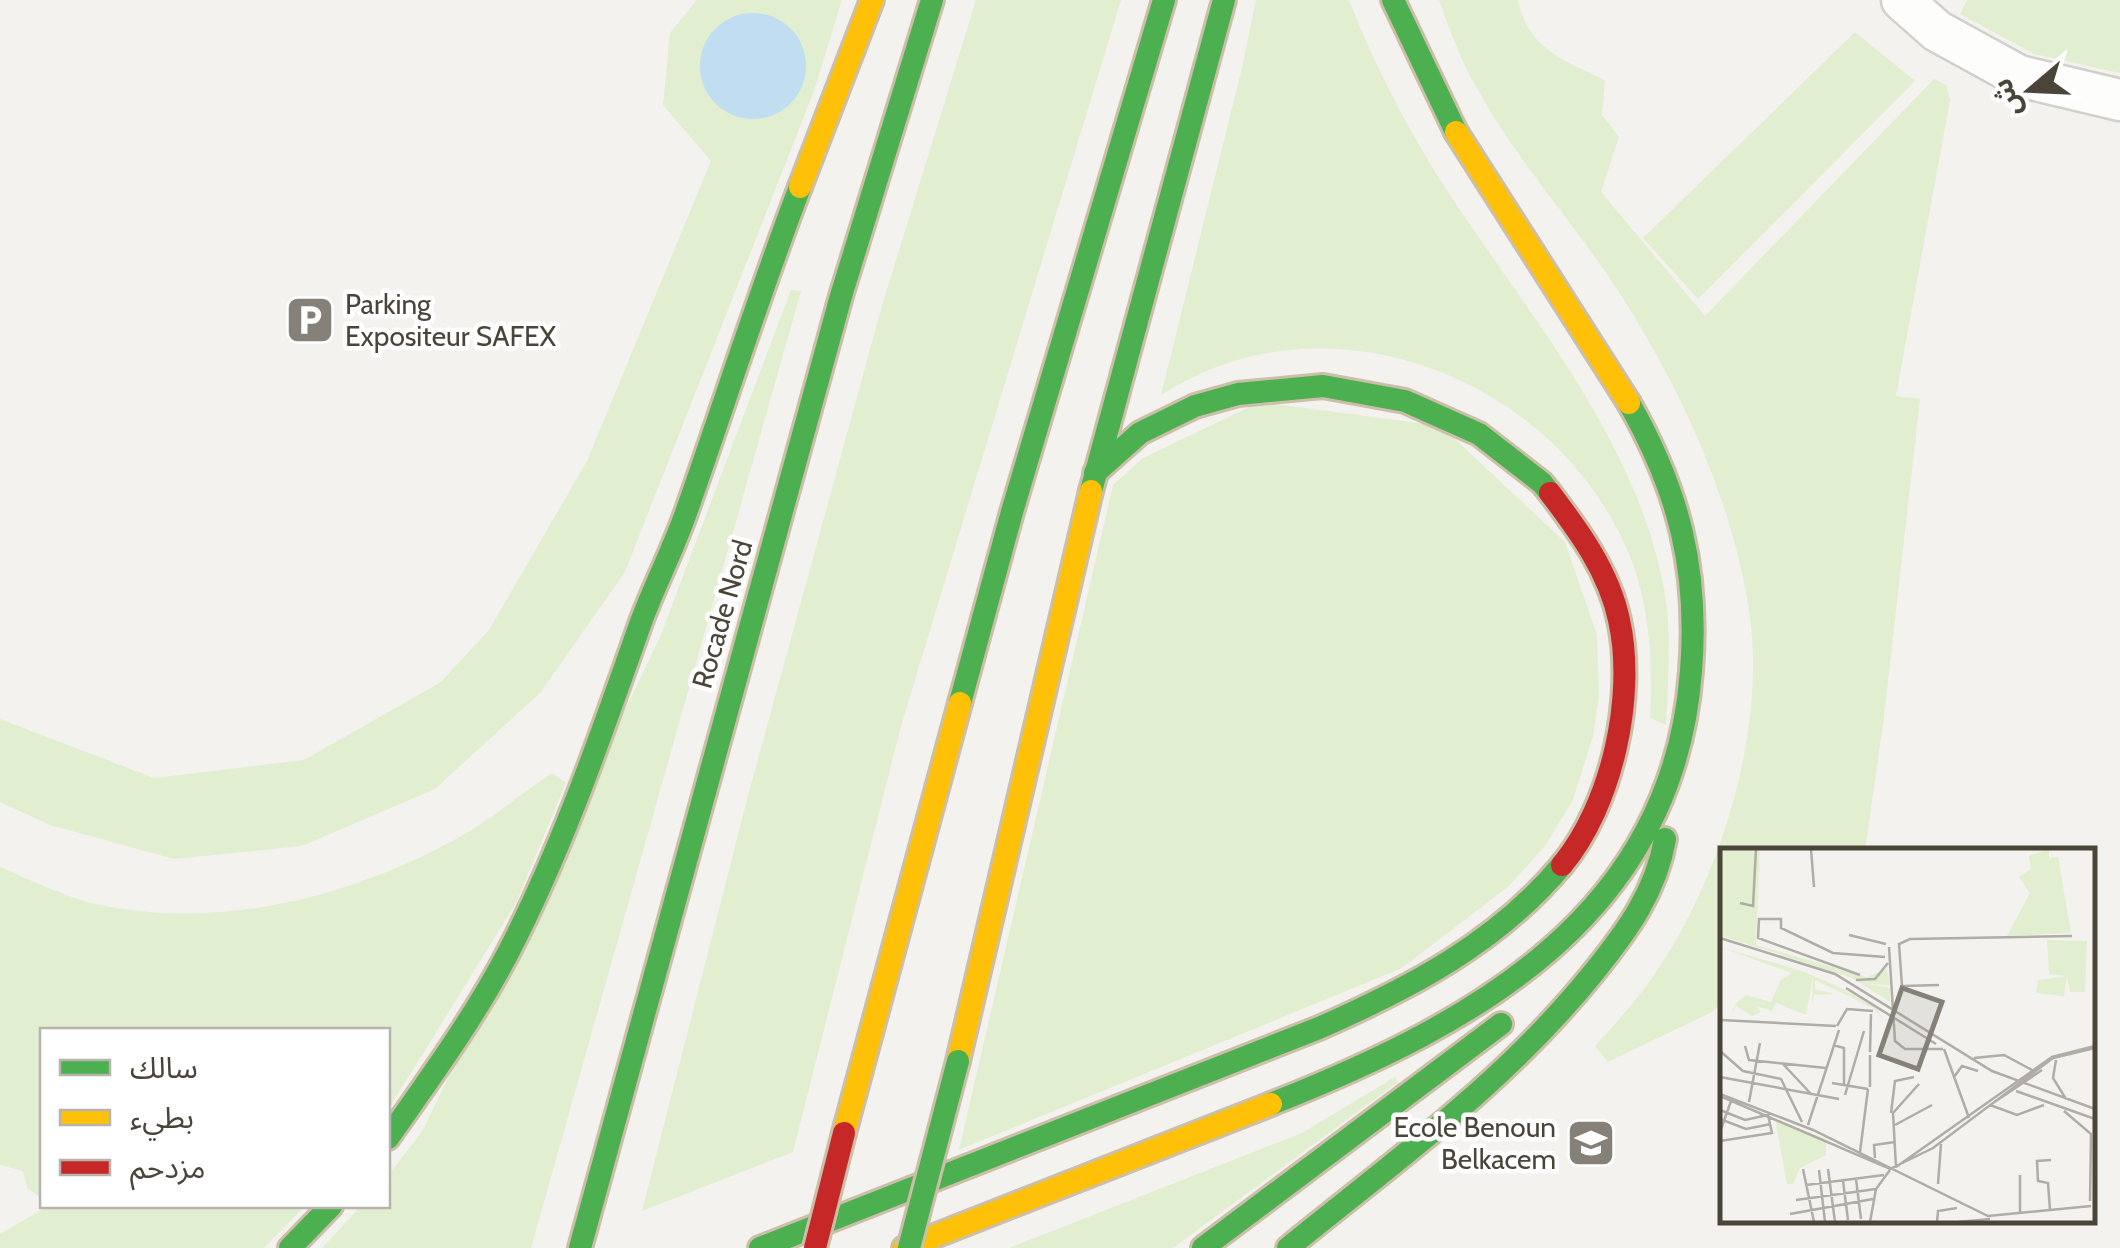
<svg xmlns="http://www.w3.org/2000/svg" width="2120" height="1248" viewBox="0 0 2120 1248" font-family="Cabin,'Noto Sans Arabic',sans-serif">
<rect width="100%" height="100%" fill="#f4f2ee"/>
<g fill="#e1eecf">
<polygon points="697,0 842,0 814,91 625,572 540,693 435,789 302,846 174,859 50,825 0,802 0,719 154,778 304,760 441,682 489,630 587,461 711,161 663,105 670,33"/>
<polygon points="976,0 1121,0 901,726 793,1152 642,1211 746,803 881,309"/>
<path d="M1256,0H1349C1372,59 1401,116 1434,170C1518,304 1633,428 1664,588C1672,632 1668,681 1666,725L1650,718C1653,660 1650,601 1626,547C1549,374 1324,289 1161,395L1241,72Z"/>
<path d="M1439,0H1518C1527,48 1566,62 1605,80L1602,115L1619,137L1601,192L1705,316L1934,79L1946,85L1950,100L1896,396L1920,399L1884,717L1865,850H1722V1002L1712,1012L1608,1062L1595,1046C1619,1020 1643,993 1662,963C1723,869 1765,729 1750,617C1733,498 1678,382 1613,283C1569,217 1516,159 1478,90C1461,62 1450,30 1439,0Z"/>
<polygon points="1967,0 2120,0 2120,73 2034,54 1960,14"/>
<polygon points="1855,32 1915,81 1698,299 1643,238"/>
<polygon points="791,290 801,291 531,1248 322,1248 361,1206 388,1206 388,1175 422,1132 660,637"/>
<polygon points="1260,402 1441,426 1565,542 1597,635 1599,696 1593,736 1573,800 1545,846 1509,886 1402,968 959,1150 1113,485 1143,458"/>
<path d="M552,773L566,783L516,903L388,1110V1030H42V1199L27,1188L23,1171L0,1165V867C32,880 66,898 100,905C223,930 350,897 458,838C491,819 521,794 552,773Z"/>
<polygon points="1395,1077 1398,1082 1173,1248 1009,1248 1302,1133"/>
<polygon points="44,1206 305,1206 264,1248 0,1248 0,1234 43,1209"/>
</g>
<circle fill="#c0ddf1" cx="753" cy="66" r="53"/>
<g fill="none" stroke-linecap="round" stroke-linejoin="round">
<g stroke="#d2d0cb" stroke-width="45">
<polyline id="street" points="1902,0 1937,31 2019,76 2120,100"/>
</g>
<g stroke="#ccbfa9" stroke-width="28">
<g id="fast">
<polyline points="1393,0 1456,132"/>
<polyline points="1095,473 1140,433 1195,406 1238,394 1323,386 1405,401 1479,434 1542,483 1550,493"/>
<polyline points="1091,491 1224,0"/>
<polyline points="960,703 1012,512 1164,0"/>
<path d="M1271,1104C1476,1023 1673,915 1691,671C1699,570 1679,491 1629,403"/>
<path d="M388,1138C430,1078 474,1018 508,953C563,847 601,735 641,622C655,584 674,548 687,510C725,402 759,294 800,187"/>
<polyline points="290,1248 331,1206"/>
<polyline points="580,1248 841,296 932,0"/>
<path d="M760,1248L1319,1028C1410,988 1497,943 1562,865"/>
<polyline points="1203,1248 1501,1024"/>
<path d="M1288,1248C1397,1159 1505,1083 1594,972C1627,931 1656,892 1665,839"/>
</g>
</g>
<g stroke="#ccbfa9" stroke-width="28">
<g id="slow">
<polyline points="1456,132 1629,403"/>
<polyline points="800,187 872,0"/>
<polyline points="958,1061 1091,491"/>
<polyline points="844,1133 960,703"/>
<polyline points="904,1248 1271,1104"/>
</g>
</g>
<g stroke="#ccbfa9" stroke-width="28">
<path id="jam" d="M1550,493C1579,531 1609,572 1619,620C1636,696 1612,805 1562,865"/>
</g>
<use href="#street" stroke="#fdfdfc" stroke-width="40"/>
<use href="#fast" stroke="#4caf50" stroke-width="22"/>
<use href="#slow" stroke="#ffc107" stroke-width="22"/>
<use href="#jam" stroke="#c62828" stroke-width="22"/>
<g stroke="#ccbfa9" stroke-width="28" stroke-linecap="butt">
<polyline id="fast-bridge" points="909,1248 958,1061"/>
</g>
<g stroke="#ccbfa9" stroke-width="28" stroke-linecap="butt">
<polyline id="jam-bridge" points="815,1248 844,1133"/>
</g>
<use href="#fast-bridge" stroke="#4caf50" stroke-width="22"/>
<use href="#jam-bridge" stroke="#c62828" stroke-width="22"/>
</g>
<defs>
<g id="parking-square" transform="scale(2.5)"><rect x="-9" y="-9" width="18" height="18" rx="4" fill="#868178" stroke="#fff"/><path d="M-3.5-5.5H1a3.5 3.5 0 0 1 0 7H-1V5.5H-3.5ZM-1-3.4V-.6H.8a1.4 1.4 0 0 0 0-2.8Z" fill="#fff"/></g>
<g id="school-square" transform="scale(2.5)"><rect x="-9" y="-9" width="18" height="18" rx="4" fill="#868178" stroke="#fff"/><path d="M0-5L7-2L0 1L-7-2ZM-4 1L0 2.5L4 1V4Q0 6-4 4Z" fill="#fff"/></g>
</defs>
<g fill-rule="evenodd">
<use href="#parking-square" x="310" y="320"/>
<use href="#school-square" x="1591" y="1143"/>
</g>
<g text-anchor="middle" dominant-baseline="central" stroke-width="9" stroke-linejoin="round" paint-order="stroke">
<g font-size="28" fill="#4b4439" stroke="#fff" text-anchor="start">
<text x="345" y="304">Parking<tspan x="345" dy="32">Expositeur SAFEX</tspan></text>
<text x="1556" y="1127" text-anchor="end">Ecole Benoun<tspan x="1556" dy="32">Belkacem</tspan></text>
</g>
<g font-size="28" fill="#4b4439" stroke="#fff">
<text transform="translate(722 614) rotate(-74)">Rocade Nord</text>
</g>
</g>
<g transform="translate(1720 848)">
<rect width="375" height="375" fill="#f4f2ee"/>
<path d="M0,1H40L36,97L147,129L167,121L170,137L147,136L170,140V154L132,130L0,87ZM329,1V10L338,9L351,85L287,88L310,45L299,29L311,21L309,8ZM327,92L367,93L365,144H350L347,127L344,148L316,145L318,132L346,128L329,126ZM0,99L82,123L117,138L155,159L167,176L153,160L95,132V141L114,146L94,147L92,158L93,128L86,167L56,155L52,163L36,158L41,164L32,168L16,158L10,167L17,154L26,147L51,154L60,133L72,125ZM55,271L106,291V307L80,320L73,336H67Z" fill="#e1eecf"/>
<path fill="none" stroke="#b0aca6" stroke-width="2.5" d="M91,1L94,39M20,55L33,58L36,1M129,87L166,96M0,90L115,126L272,223L375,261M169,99L175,193L185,201H223M140,127L38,90L39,71H61V80L113,105L165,109M136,132L155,131L168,115M182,138L179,96L190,91L352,88M182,138L219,137M126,140L216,196M0,172L116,178M117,178L127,161L153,163M113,197L124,200V237M25,198L29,212L106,220M224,201L249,270M0,203L23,223L61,231L82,274M150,204L151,166M150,207V239M254,210L284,207L312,222M336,212L333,230L346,251M63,216L92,247M0,229L119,251M234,229L242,218L258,223M112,235L148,241M296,243L375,271M0,246L93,282L268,368L371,358M125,247L144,183M0,248L170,321L213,300L333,210L375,200M29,254L40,195M273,255L322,222M270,257L297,267L324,257M0,262L25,272L48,267L52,285L0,293M344,263L371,286L370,353M171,265L175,233L194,229M173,265L176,319M173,265L199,236M0,271L26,281L51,276M88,277L119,182M175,277L212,257M0,284L11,253M140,304L148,241M155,310L154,297L175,294M176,319L332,209L375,198M83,321L94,374M108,321L115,374M99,322L105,374M300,327V365M136,331L141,371M123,333L128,372M218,336L221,296M86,337L164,327M76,352L156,341M330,362L328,335L318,333L317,313L331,312M70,366L153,351M150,374L156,341L170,322M217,374L218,363L237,360M238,374L270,371"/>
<path fill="#868178" fill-opacity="0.15" stroke="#868178" stroke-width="5" d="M182,140L222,154L198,221L159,207Z"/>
<rect width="375" height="375" fill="none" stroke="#4b4439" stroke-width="5"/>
</g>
<rect x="40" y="1028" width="350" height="180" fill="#ffffff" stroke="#b7b4b0" stroke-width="2.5"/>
<rect x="60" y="1060" width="50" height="15" fill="#4caf50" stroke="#b7b4b0" stroke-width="2.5"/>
<text x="130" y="1078" font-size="30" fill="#4b4439">سالك</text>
<rect x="60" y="1110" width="50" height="15" fill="#ffc107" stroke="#b7b4b0" stroke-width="2.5"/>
<text x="130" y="1128" font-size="30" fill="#4b4439">بطيء</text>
<rect x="60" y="1160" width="50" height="15" fill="#c62828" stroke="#b7b4b0" stroke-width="2.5"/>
<text x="130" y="1178" font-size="30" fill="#4b4439">مزدحم</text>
<g transform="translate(2030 90) rotate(251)" stroke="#ffffff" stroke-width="8" paint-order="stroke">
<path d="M0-8L18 38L0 25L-18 38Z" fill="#4b4439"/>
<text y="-15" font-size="28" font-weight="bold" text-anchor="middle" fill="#4b4439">ش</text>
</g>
</svg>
